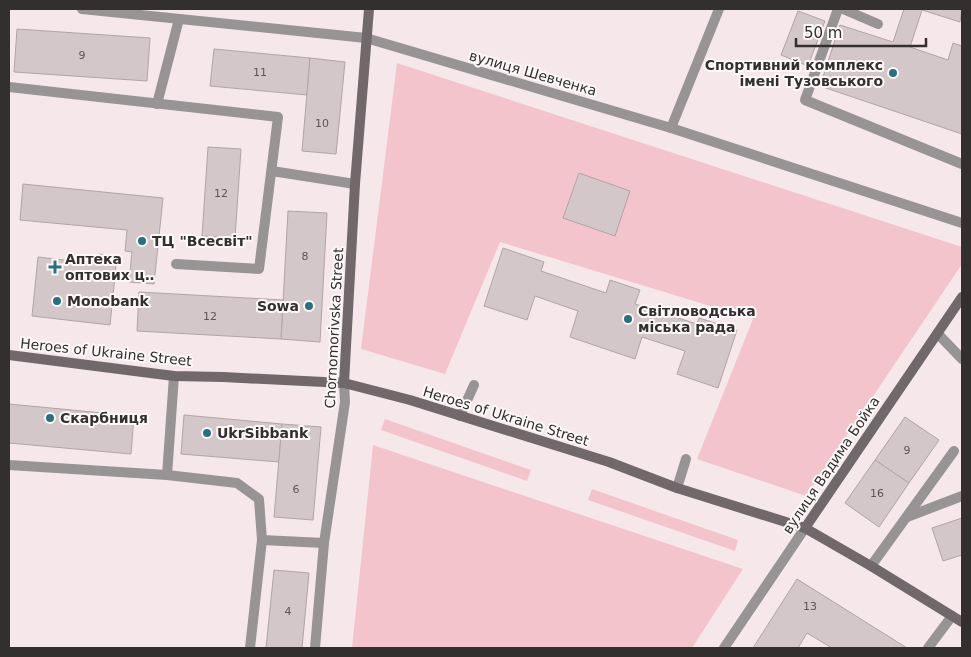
<svg xmlns="http://www.w3.org/2000/svg" width="971" height="657" viewBox="0 0 971 657" font-family="'DejaVu Sans',sans-serif">
<rect width="100%" height="100%" fill="#f6e8ea"/>
<g fill="#f4c4cd">
<polygon points="397,63 962,247 962,264 806,496 697,459 753,319 500,242 445,374 361,349"/>
<polygon points="385,419 531,470 527,481 381,430"/>
<polygon points="373,445 743,569 692,648 352,648"/>
<polygon points="592,489 738,540 735,551 588,500"/>
</g>
<g fill="#d4c7c9" stroke="#b1a4a6">
<polygon points="904,9 962,9 960,22 922,10 910,47 948,60 953,43 962,46 962,134 820,86 840,25 893,42"/>
<polygon points="798,11 825,21 808,66 781,55"/>
<polygon points="17,29 150,38 147,81 14,72"/>
<polygon points="214,49 310,58 307,95 210,86"/>
<polygon points="310,58 345,62 336,154 302,151"/>
<polygon points="208,147 241,149 235,238 202,236"/>
<polygon points="579,173 630,191 615,236 563,218"/>
<polygon points="23,184 163,198 154,284 129,282 132,252 125,251 127,230 20,220"/>
<polygon points="288,211 327,213 320,342 281,339"/>
<polygon points="503,248 544,262 541,271 606,293 610,280 640,290 635,304 697,324 699,318 737,330 718,388 677,374 685,351 642,337 635,359 570,337 578,311 535,296 527,320 484,306"/>
<polygon points="99,254 117,256 110,325 32,316 38,257 98,264"/>
<polygon points="139,292 283,300 281,339 137,331"/>
<polygon points="9,404 134,416 131,454 9,443"/>
<polygon points="184,415 282,424 279,462 181,454"/>
<polygon points="905,417 939,440 909,483 875,460"/>
<polygon points="282,424 321,427 313,520 274,517"/>
<polygon points="875,460 909,483 879,527 845,503"/>
<polygon points="962,518 962,555 943,561 932,528"/>
<polygon points="274,570 309,573 302,648 266,648"/>
<polygon points="797,579 907,648 832,648 807,633 798,648 753,648"/>
</g>
<g fill="none" stroke-linecap="round" stroke-linejoin="round">
<g stroke="#989394" stroke-width="10">
<polyline points="838,9 805,100 962,164"/>
<polyline points="843,9 878,24"/>
<polyline points="9,87 278,117 259,269 176,264"/>
<polyline points="157,104 179,19"/>
<polyline points="671,128 719,9"/>
<polyline points="272,171 355,184"/>
<polyline points="938,334 962,359"/>
<polyline points="460,416 474,385"/>
<polyline points="9,465 167,475 237,483 259,499 262,540 250,648"/>
<polyline points="167,475 174,376"/>
<polyline points="677,488 686,459"/>
<polyline points="907,517 962,496"/>
<polyline points="262,540 324,543"/>
<polyline points="871,566 954,451"/>
<polyline points="928,648 952,616"/>
</g>
<g stroke="#989394" stroke-width="10">
<polyline points="82,9 366,38 671,128 962,223"/>
<polyline points="315,648 324,543 345,402 344,383"/>
<polyline points="724,648 805,528"/>
</g>
<g stroke="#70686a" stroke-width="10">
<polyline points="9,355 174,376 223,377 344,383 410,400 609,462 677,488 805,528 871,566 962,622"/>
<polyline points="344,383 355,184 369,9"/>
<polyline points="805,528 962,297"/>
</g>
</g>
<g fill="#2b6f80" stroke="#fdf8f9" stroke-width="2">
<circle cx="893" cy="73" r="5"/>
<circle cx="142" cy="241" r="5"/>
<path d="M52.5 259.5h5v5h5v5h-5v5h-5v-5h-5v-5h5z"/>
<circle cx="57" cy="301" r="5"/>
<circle cx="309" cy="306" r="5"/>
<circle cx="628" cy="319" r="5"/>
<circle cx="50" cy="418" r="5"/>
<circle cx="207" cy="433" r="5"/>
</g>
<g text-anchor="middle" dominant-baseline="central" stroke-width="4" stroke-linejoin="round" paint-order="stroke">
<g font-size="11" fill="#5c5556">
<text x="82" y="55">9</text>
<text x="260" y="72">11</text>
<text x="322" y="123">10</text>
<text x="221" y="193">12</text>
<text x="305" y="256">8</text>
<text x="210" y="316">12</text>
<text x="907" y="450">9</text>
<text x="296" y="489">6</text>
<text x="877" y="493">16</text>
<text x="810" y="606">13</text>
<text x="288" y="611">4</text>
</g>
<g font-size="14" font-weight="bold" fill="#342f2f" stroke="#fdf8f9" text-anchor="start">
<text x="883" y="65" text-anchor="end">Спортивний комплекс<tspan x="883" dy="16">імені Тузовського</tspan></text>
<text x="152" y="241">ТЦ "Всесвіт"</text>
<text x="65" y="259">Аптека<tspan x="65" dy="16">оптових ц‥</tspan></text>
<text x="67" y="301">Monobank</text>
<text x="299" y="306" text-anchor="end">Sowa</text>
<text x="638" y="311">Світловодська<tspan x="638" dy="16">міська рада</tspan></text>
<text x="60" y="418">Скарбниця</text>
<text x="217" y="433">UkrSibbank</text>
</g>
<g font-size="14" fill="#342f2f" stroke="#fdf8f9">
<text transform="translate(533 73) rotate(16)">вулиця Шевченка</text>
<text transform="translate(334 328) rotate(-87)">Chornomorivska Street</text>
<text transform="translate(106 352) rotate(6)">Heroes of Ukraine Street</text>
<text transform="translate(506 416) rotate(17)">Heroes of Ukraine Street</text>
<text transform="translate(831 465) rotate(-56)">вулиця Вадима Бойка</text>
</g>
</g>
<rect width="971" height="657" fill="none" stroke="#342f2f" stroke-width="20"/>
<path d="M796 38v8h130v-8" fill="none" stroke="#342f2f" stroke-width="2.5"/>
<text x="804" y="38" font-size="15" fill="#342f2f" stroke="#fdf8f9" stroke-width="4" paint-order="stroke">50 m</text>
</svg>
